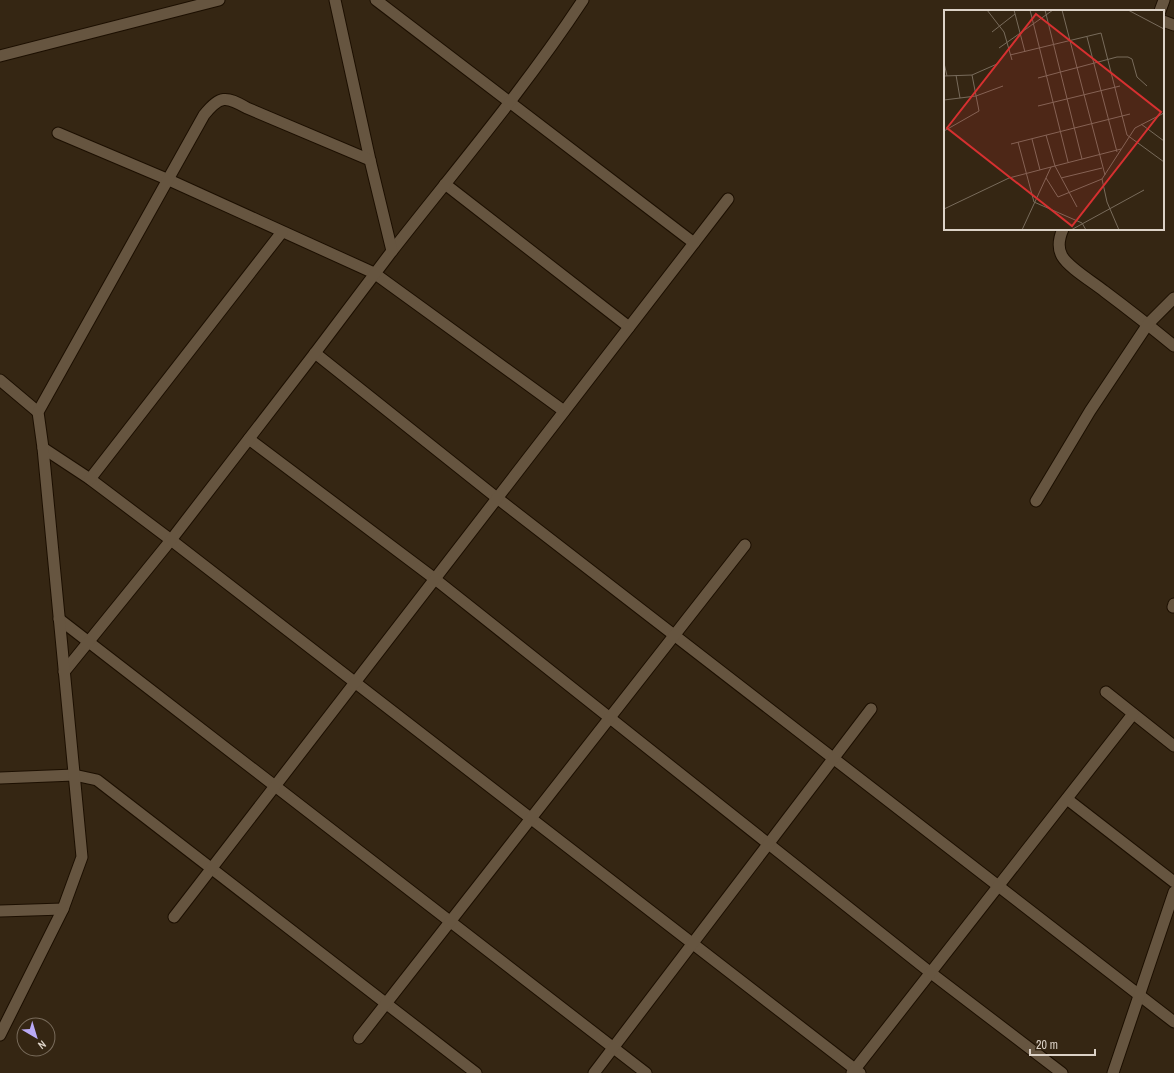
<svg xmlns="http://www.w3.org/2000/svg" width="1174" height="1073" viewBox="0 0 1174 1073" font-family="'Archivo Narrow',sans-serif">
<rect width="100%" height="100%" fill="#352613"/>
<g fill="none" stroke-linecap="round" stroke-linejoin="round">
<g stroke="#1c0f00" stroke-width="13">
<g id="minor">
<polyline points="376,0 694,243"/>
<polyline points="1160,11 1164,0"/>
<polyline points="1163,21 1174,25"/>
<polyline points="0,56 219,0"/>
<polyline points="58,133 169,180 374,273 564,411"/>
<polyline points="445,184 629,327"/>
<path d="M1063,229C1059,238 1057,247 1062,256C1069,268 1093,282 1104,291C1128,309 1151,327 1174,346"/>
<path d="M392,251C457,168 525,88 583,0"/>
<polyline points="315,353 497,498 1174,1022"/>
<polyline points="0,380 38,412"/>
<polyline points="249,439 435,579 931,973 1062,1073"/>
<polyline points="43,448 90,479 171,540 860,1073"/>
<polyline points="90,479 282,232"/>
<polyline points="1036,501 1090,411 1148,324 1174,298"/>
<polyline points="1173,607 1174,604"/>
<polyline points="59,619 646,1073"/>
<polyline points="64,672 171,540 315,353 392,251 370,160 335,0"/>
<polyline points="1106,692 1174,746"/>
<polyline points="0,778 74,775 97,780 476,1073"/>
<polyline points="1067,799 1174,882"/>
<polyline points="0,911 63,909"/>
<polyline points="174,917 728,199"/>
<path d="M0,1035L63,909L82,857L43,448L38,412L204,115C220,95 226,96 247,108L370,160"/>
<polyline points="359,1038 745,545"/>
<polyline points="594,1073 871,709"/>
<polyline points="852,1073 1133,714"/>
<polyline points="1113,1073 1174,892"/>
</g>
</g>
<use href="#minor" stroke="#665540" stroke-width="11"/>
</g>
<g transform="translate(944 10)">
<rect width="220" height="220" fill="#352613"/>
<path fill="none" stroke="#786b5b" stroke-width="1" d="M43,0L60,22L68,50M70,0L81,42M86,0L124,152M101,0L138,149M118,0L161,165M184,0L220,19M48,22L71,4M143,27L173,142M55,38L109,0M66,45L157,23L183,125L220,152M0,53L3,66M12,65L16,88M0,66L28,65L53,54M94,68L173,47H184L188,49L193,67L203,76M0,90L32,86L59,76M94,96L176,76M197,114L220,131M0,121L35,101L28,65M102,125L111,156L133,197M88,129L96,160M74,132L90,192L138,213L142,220M67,134L186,104M102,168L114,187L158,169L191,118L220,103M117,168L158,158M158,169L163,192L175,220M0,199L65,168L107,157M78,220L107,157L177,139M127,220L200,180"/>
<path fill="#d63030" fill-opacity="0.15" stroke="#d63030" stroke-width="2" d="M92,4L217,102L128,216L3,118Z"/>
<rect width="220" height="220" fill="none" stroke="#dcd2c7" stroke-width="2"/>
</g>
<g transform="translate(36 1037) rotate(142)"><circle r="19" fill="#352613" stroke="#786b5b"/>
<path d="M0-3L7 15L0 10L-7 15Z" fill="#baaaf6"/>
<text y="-6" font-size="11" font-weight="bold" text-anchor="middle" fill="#dcd2c7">N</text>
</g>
<path d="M1030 1049v6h65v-6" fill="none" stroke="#dcd2c7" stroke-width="2"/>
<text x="1036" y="1049" font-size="12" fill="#dcd2c7" stroke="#352613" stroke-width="3" paint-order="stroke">20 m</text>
</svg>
